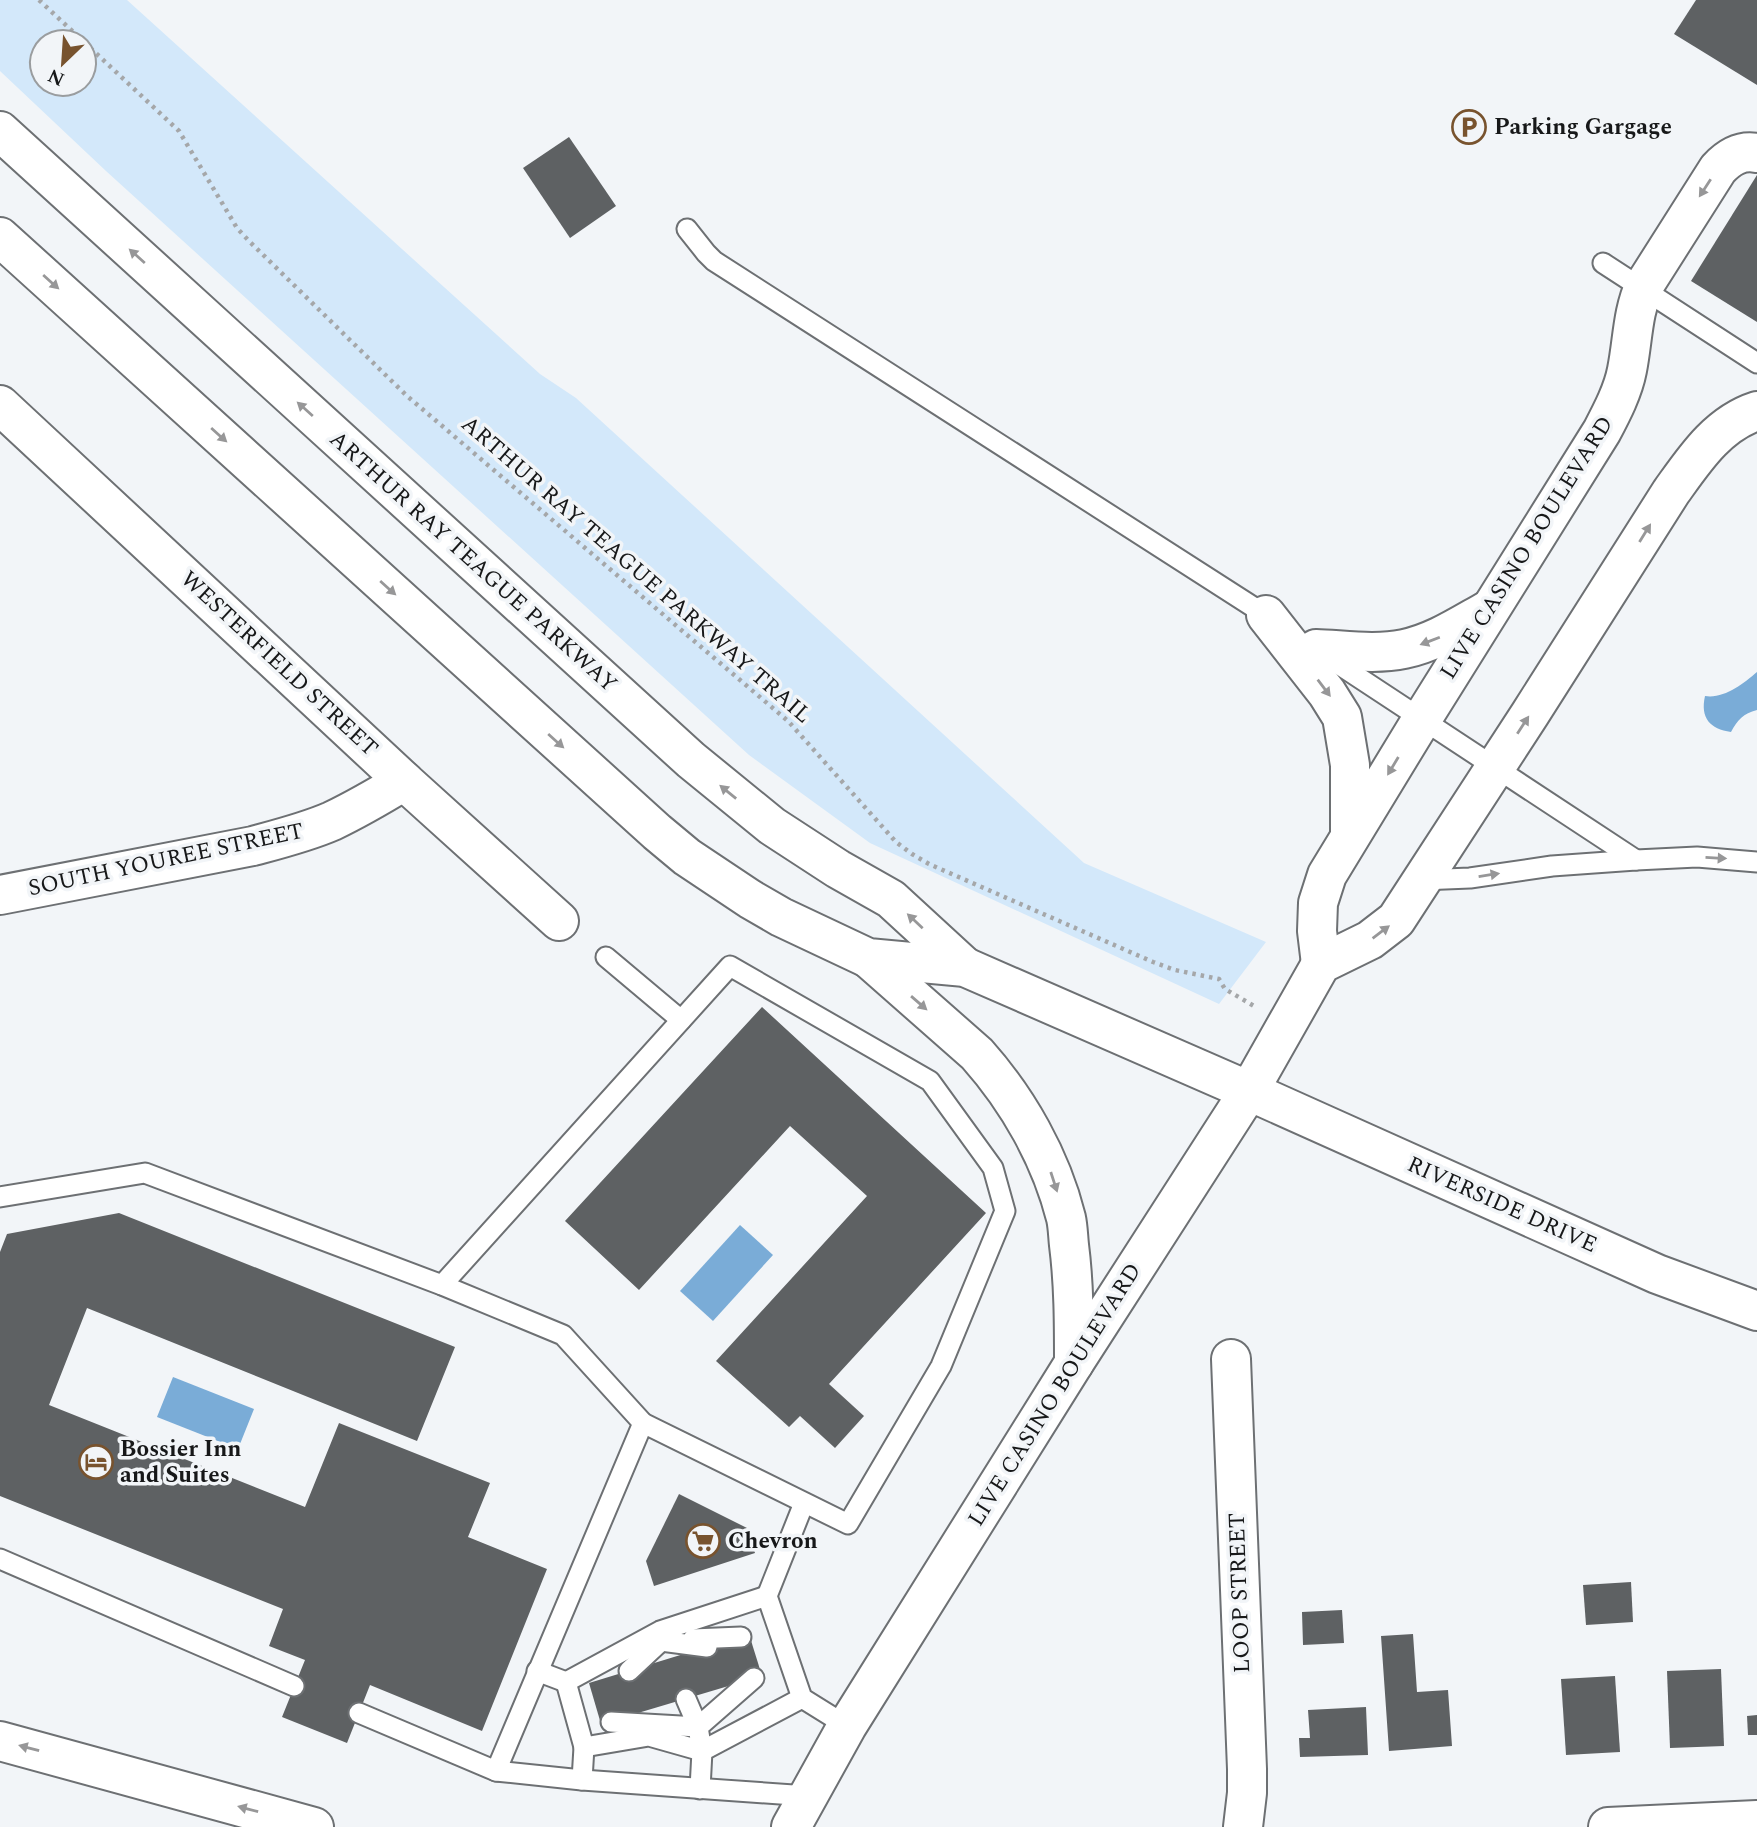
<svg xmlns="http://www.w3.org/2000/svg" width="1757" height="1827" viewBox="0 0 1757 1827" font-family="Spectral,serif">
<rect width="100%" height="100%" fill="#f2f5f8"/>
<path fill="#d3e8fa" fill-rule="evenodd" d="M0,0H127L540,374L576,398L1084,863L1266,942L1219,1004L870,843L749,755L106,171L0,71ZM42,42H84V84H42Z"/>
<g fill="#7aacd7">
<path d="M1757,672V710C1743,714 1738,719 1731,732C1710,729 1700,718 1705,696C1724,699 1743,684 1757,672Z"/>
<polygon points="740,1225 773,1255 713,1321 680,1291"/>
<polygon points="173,1377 254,1409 238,1449 157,1417"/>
</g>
<g fill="#5e6163">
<polygon points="1696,0 1757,0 1757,85 1674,34"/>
<polygon points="569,137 616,206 570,238 523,168"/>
<polygon points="1757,175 1757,322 1691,281"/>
<polygon points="762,1007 986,1213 829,1384 864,1416 835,1448 800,1416 789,1427 716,1361 867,1196 790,1126 639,1290 565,1221"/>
<polygon points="119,1213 455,1347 417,1441 87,1308 49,1405 305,1507 339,1423 490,1483 468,1537 547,1569 482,1731 370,1685 347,1743 282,1717 305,1660 269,1646 283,1609 0,1496 0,1252 7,1234"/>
<polygon points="679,1494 747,1528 755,1553 654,1586 646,1561"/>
<polygon points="1631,1582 1633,1622 1586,1625 1583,1585"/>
<polygon points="1342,1610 1344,1643 1303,1645 1302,1612"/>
<polygon points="749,1634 762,1676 601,1724 589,1683"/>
<polygon points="1413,1634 1417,1692 1448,1690 1452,1746 1389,1751 1381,1636"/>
<polygon points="1721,1669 1724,1746 1670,1748 1667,1671"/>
<polygon points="1615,1676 1620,1752 1566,1755 1561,1679"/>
<polygon points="1366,1707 1368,1755 1300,1757 1299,1738 1310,1738 1308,1710"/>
<polygon points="1757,1715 1757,1735 1748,1735 1747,1716"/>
</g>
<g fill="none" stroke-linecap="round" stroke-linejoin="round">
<g stroke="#6d7073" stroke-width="23">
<g id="service">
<polyline points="687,229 706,253 714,261 1272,619"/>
<polyline points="1603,263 1757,363"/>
<polyline points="1326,656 1636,860"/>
<polyline points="1421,880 1470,878 1552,866 1636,860 1697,857 1757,862"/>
<polyline points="606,957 681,1020"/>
<polyline points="0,1197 145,1173 442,1285 563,1335 643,1423 496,1771 582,1780 808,1796"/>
<polyline points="442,1285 730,966 930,1081 993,1168 1005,1211 941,1366 848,1524 643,1423"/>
<polyline points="0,1559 294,1686"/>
<polyline points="767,1596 804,1503"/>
<polyline points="693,1639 741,1637"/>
<polyline points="648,1649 661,1641 707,1647"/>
<polyline points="537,1671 566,1682 660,1631 767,1596 802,1698 847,1726"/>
<polyline points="629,1671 660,1642"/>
<polyline points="566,1682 584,1747"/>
<polyline points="686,1699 698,1727"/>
<polyline points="359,1713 496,1771"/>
<polyline points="611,1722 698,1727"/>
<polyline points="582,1780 584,1747 649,1736 702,1751 698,1727 754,1678"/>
<polyline points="700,1789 702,1751 802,1698"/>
</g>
</g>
<g stroke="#6d7073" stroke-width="42">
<g id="minor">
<polyline points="0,405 404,781 559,921"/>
<polyline points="1266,615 1327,693 1342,717 1350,765 1350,836"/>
<path d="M1316,649C1344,650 1376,655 1404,649C1434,643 1461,625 1488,610"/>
<path d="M0,895L253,846C279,839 307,832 332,821C357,809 381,795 404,781"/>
<path d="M1321,964L1317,931L1318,903L1327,875L1422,719L1602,431C1612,412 1623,391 1627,370C1633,340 1632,313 1645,284L1718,169C1729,157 1741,150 1757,153"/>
<path d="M1249,1091L1321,964L1370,940L1396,920L1530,714L1671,492C1694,460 1717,424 1757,411"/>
<polyline points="1231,1359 1247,1769 1247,1793 1243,1827"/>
<polyline points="1608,1827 1757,1820"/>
</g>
</g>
<g stroke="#6d7073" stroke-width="42">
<g id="tertiary">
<polyline points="0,131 691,760 772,826 838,869 891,899 965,967"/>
<polyline points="0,237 657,832 687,857 750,899 781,917 868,958 965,967 1249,1091 1657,1274 1757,1311"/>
<path d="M868,958L977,1054C1018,1100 1051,1158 1066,1218C1068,1227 1068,1236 1069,1245C1074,1284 1074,1324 1074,1363"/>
<polyline points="791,1827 847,1726 1074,1363 1249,1091"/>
</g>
</g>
<g stroke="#6d7073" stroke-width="42">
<polyline id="motorway" points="0,1741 314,1827"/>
</g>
<g stroke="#a5a7a9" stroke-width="4.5" stroke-dasharray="3.5 5" stroke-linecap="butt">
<polyline points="39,0 84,42"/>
<polyline points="84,42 179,131 237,228 249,241 407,396 788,721 896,842 912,854 929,864 1153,962 1175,970 1219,979 1225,989 1254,1006"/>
</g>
<use href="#service" stroke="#fff" stroke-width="19"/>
<use href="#minor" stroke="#fff" stroke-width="38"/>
<use href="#tertiary" stroke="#fff" stroke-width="38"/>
<use href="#motorway" stroke="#fff" stroke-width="38"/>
</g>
<defs><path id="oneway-solid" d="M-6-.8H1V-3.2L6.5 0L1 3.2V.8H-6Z" transform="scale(1.75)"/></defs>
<g fill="#979798">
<use href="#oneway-solid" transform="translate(1705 188) rotate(123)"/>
<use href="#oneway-solid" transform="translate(137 256) rotate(-138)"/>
<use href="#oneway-solid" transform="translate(51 282) rotate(42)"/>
<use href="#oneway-solid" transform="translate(305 409) rotate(-138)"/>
<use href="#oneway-solid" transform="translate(219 435) rotate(42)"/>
<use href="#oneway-solid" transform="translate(1645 533) rotate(-58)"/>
<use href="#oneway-solid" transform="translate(388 588) rotate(42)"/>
<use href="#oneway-solid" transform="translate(1430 641) rotate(159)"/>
<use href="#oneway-solid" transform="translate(1324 688) rotate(53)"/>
<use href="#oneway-solid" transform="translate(1523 725) rotate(-57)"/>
<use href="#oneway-solid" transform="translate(556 741) rotate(42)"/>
<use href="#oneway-solid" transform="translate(1393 766) rotate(121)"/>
<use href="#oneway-solid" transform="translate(728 792) rotate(-141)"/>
<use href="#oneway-solid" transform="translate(1716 858) rotate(3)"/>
<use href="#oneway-solid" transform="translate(1489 875) rotate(-9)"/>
<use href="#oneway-solid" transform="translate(915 921) rotate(-137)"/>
<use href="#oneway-solid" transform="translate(1381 932) rotate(-37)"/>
<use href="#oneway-solid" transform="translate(919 1003) rotate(41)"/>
<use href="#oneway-solid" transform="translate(1054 1182) rotate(72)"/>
<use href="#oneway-solid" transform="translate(29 1748) rotate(-165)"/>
<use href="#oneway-solid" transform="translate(248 1809) rotate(-165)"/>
</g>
<defs>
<g id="parking-ring" transform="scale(1.75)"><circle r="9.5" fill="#f2f5f8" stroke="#78532e" stroke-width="1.5"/><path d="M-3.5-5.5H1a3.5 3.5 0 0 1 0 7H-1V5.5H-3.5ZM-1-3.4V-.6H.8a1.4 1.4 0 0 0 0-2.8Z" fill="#78532e"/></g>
<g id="hotel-ring" transform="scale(1.75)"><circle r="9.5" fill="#f2f5f8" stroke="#78532e" stroke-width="1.5"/><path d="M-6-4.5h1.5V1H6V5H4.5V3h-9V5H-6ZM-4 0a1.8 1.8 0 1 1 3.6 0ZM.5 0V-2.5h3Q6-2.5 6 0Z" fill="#78532e"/></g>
<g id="supermarket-ring" transform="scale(1.75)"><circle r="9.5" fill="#f2f5f8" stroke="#78532e" stroke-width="1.5"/><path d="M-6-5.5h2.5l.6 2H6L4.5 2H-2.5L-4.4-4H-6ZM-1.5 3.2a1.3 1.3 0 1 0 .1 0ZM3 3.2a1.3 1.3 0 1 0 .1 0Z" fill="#78532e"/></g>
</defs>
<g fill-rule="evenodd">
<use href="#parking-ring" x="1469" y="127"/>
<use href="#hotel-ring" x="96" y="1462"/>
<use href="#supermarket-ring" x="703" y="1541"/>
</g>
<g text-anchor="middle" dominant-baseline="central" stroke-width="7" stroke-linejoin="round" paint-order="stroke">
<g font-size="23" font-weight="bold" fill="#171819" stroke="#f2f5f8" text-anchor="start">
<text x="1494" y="127">Parking Gargage</text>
<text x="120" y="1449">Bossier Inn<tspan x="120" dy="26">and Suites</tspan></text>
<text x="728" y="1541">Chevron</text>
</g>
<g font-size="23" fill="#171819" stroke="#f2f5f8">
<text transform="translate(1527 548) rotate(-58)">LIVE CASINO BOULEVARD</text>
<text transform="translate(473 562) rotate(42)">ARTHUR RAY TEAGUE PARKWAY</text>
<text transform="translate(636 570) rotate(41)">ARTHUR RAY TEAGUE PARKWAY TRAIL</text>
<text transform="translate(279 664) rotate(43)">WESTERFIELD STREET</text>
<text transform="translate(166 860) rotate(-12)">SOUTH YOUREE STREET</text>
<text transform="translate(1502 1205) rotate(24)">RIVERSIDE DRIVE</text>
<text transform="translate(1055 1395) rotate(-58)">LIVE CASINO BOULEVARD</text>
<text transform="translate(1240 1593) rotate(-92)">LOOP STREET</text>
</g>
</g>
<g transform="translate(63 63) rotate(205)"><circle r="33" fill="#f2f5f8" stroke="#9a9d9f" stroke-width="2"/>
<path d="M0-5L12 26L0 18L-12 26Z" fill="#78532e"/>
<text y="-10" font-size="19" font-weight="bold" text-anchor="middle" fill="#171819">N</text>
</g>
</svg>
